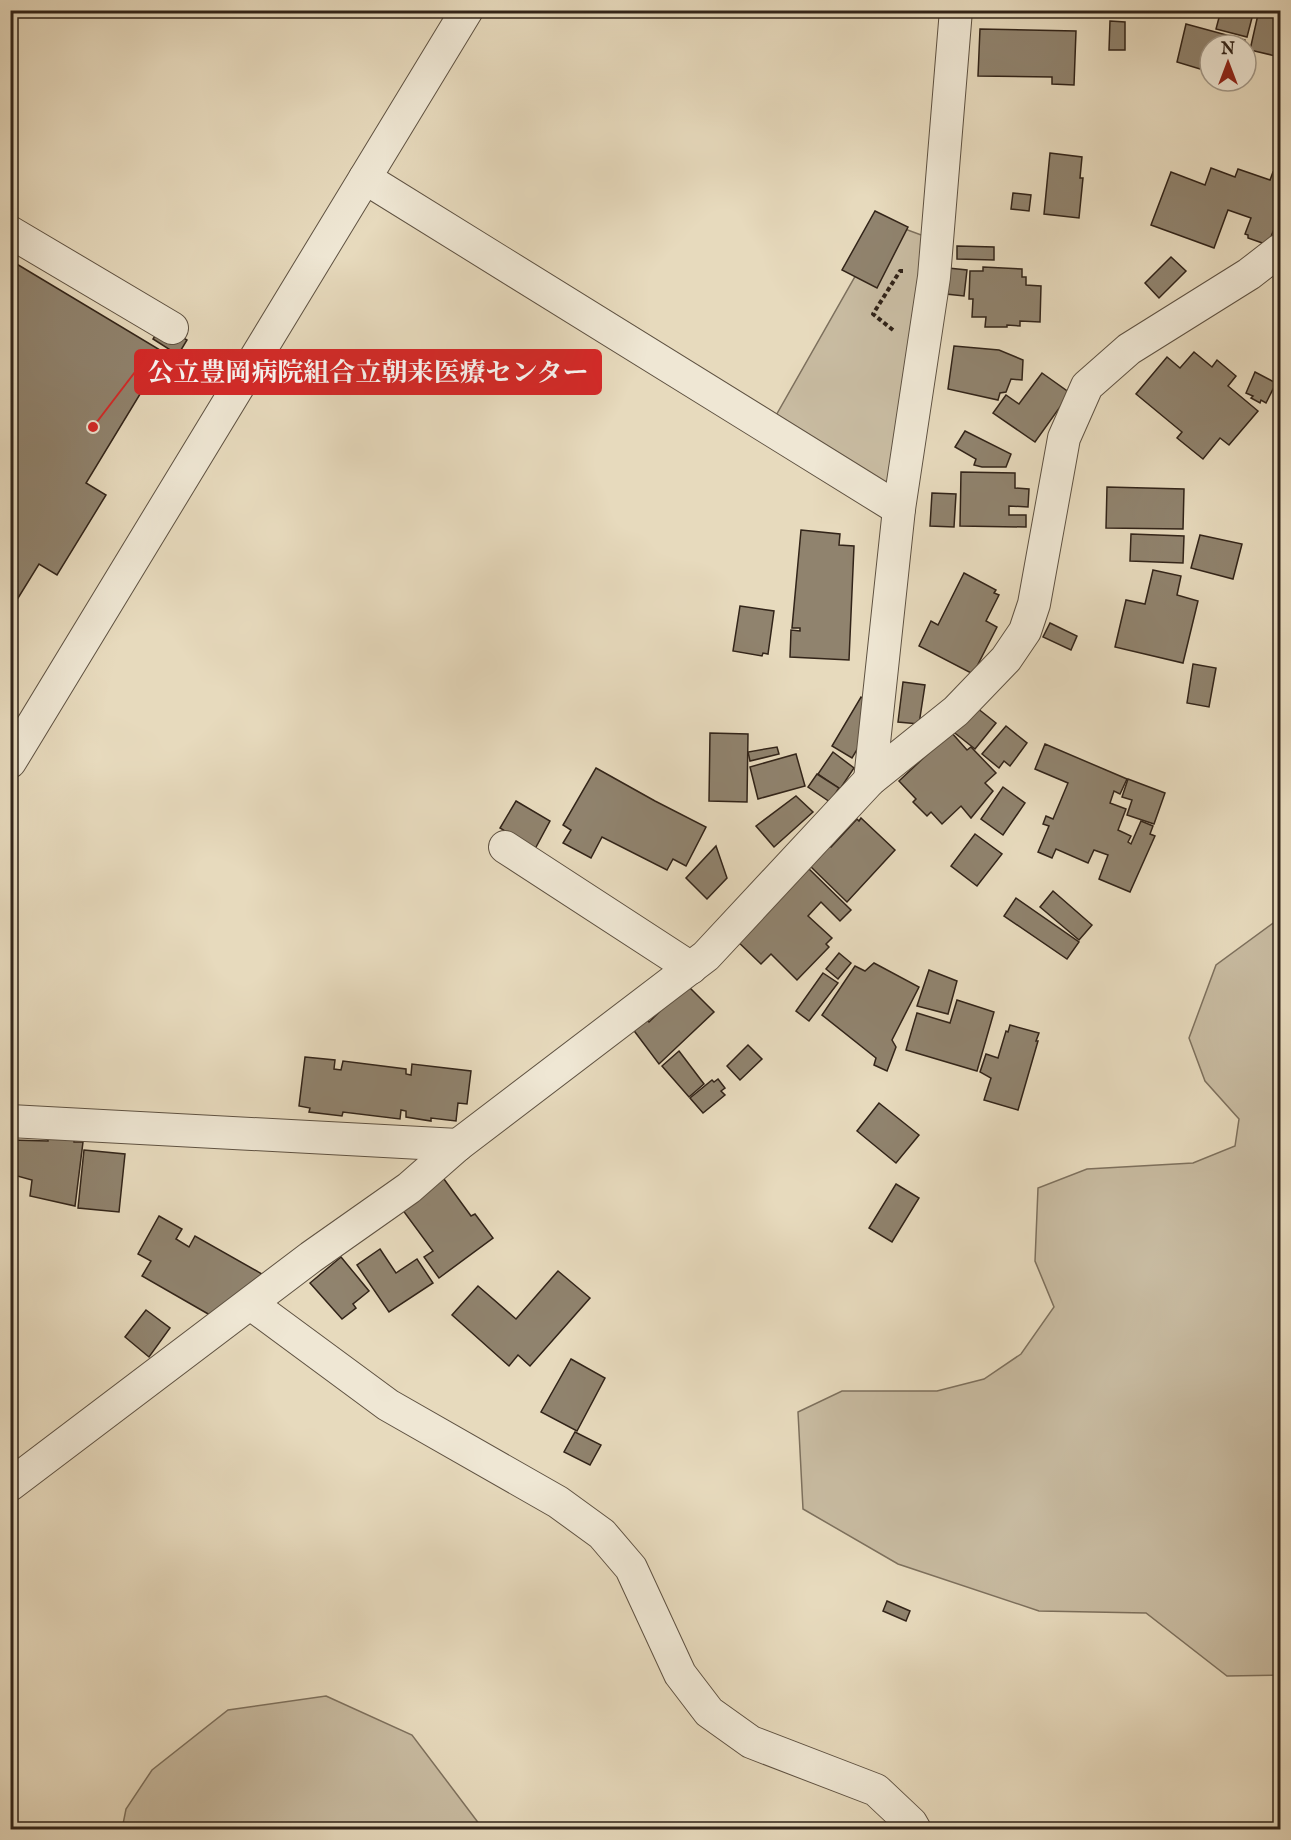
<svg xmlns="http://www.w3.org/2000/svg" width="1291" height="1840" viewBox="0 0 1291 1840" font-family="'IM FELL English','Noto Serif JP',serif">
<rect width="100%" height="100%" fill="#e7dabd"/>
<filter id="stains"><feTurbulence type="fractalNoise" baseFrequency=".00333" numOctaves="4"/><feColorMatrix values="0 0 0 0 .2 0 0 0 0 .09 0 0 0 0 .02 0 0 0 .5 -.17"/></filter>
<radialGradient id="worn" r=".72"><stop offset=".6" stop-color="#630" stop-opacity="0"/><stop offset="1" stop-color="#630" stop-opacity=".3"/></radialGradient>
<g fill="#c8bba1" stroke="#7d705d" stroke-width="1.5">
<polygon points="886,222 924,236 899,509 770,426"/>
<polygon points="1280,918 1280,1675 1227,1676 1146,1613 1039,1611 898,1564 803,1509 798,1412 842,1391 937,1391 984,1379 1021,1354 1054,1307 1035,1261 1038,1188 1087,1169 1193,1163 1235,1146 1239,1119 1205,1081 1189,1038 1216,965"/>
<polygon points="326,1696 412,1735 483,1829 122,1829 126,1809 152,1770 228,1710"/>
</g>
<g fill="#90836e" stroke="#322419" stroke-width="1.5">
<polygon points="1221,10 1254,10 1247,37 1216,29"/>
<polygon points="1259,10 1280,10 1280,57 1250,50"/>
<polygon points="1110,21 1125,22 1125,50 1109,50"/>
<polygon points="1186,24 1245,40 1244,45 1210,45 1210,72 1177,62"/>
<polygon points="980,29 1076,31 1074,85 1052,84 1052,77 978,76"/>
<polygon points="1050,153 1082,157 1080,178 1083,178 1079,218 1044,214"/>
<polygon points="1211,168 1235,177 1238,169 1270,180 1273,172 1280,175 1280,226 1279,231 1274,229 1268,245 1248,238 1248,235 1245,234 1251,218 1228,210 1214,248 1151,225 1171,172 1205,185"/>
<polygon points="1013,193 1031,195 1029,211 1011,209"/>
<polygon points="875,211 908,227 877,288 842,270"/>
<polygon points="957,246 994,247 994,260 957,259"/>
<polygon points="1171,257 1186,271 1159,298 1145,283"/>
<polygon points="10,260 165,353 86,483 106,495 57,575 39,564 15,603 10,601"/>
<polygon points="983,267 1022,269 1022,277 1026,277 1026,285 1041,286 1040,322 1020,321 1020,326 1007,325 1007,327 985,327 986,317 972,317 973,299 969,299 970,271 983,271"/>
<polygon points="948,268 967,270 964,296 946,294"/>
<polygon points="162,325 187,340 178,355 153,339"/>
<polygon points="954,346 999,350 1023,360 1022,380 1011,379 1006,392 1000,393 998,400 948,389"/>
<polygon points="1194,352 1212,367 1217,360 1236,376 1228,386 1258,411 1229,445 1220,438 1203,459 1177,438 1182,432 1136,394 1167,357 1180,368"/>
<polygon points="1255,372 1276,383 1266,403 1261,400 1260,403 1251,398 1253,396 1246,393"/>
<polygon points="1042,373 1070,393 1035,442 993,413 1006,395 1019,404"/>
<polygon points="965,431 1011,454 1006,467 982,467 974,465 976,459 955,447"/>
<polygon points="961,472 1015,473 1015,488 1029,489 1028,507 1009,506 1009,515 1026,515 1026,527 960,526"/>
<polygon points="1107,487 1184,489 1183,529 1106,528"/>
<polygon points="932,493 956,494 954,527 930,526"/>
<polygon points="801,530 840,534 839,545 854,546 849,660 790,657 791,630 800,631 800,628 792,628"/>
<polygon points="1131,534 1184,536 1183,563 1130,561"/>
<polygon points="1200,535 1242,544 1233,579 1191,568"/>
<polygon points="1153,570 1181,576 1177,595 1198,601 1183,663 1115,647 1126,600 1145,604"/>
<polygon points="964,573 996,590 994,593 999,595 986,621 997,627 973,674 919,646 931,621 938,625"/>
<polygon points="740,606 774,611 768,654 763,653 762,656 733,651"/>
<polygon points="1050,623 1077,636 1071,650 1043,637"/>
<polygon points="1193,664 1216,668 1209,707 1187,703"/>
<polygon points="903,682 925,685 919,724 898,722"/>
<polygon points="861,697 871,704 867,733 852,758 832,746"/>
<polygon points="972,704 996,723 975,749 951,730"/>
<polygon points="1006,726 1027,743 1010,766 1004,761 999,768 982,754"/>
<polygon points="951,732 967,750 971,747 996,773 985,783 993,791 971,818 961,806 942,824 931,812 927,816 913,802 916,799 899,781"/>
<polygon points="710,733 748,734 747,802 709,801"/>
<polygon points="1045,744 1127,779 1120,794 1114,791 1110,803 1126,809 1118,830 1131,836 1128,842 1131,844 1141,821 1153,826 1150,834 1155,836 1130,892 1099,879 1108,855 1094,850 1088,863 1056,849 1052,858 1038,852 1049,826 1043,824 1046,816 1053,819 1068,783 1035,769"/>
<polygon points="777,747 779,754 750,761 748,752"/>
<polygon points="833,752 854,768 840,789 818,774"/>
<polygon points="796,754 805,786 758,799 750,767"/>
<polygon points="596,768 655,801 706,827 686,866 673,859 667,870 602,837 591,858 563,843 571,830 563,825"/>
<polygon points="817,774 839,788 830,802 808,787"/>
<polygon points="1128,779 1165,793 1154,824 1127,815 1132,800 1122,797"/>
<polygon points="1003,787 1025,803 1003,835 981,819"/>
<polygon points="796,796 813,812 774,847 756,826"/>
<polygon points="516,801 550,821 535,849 500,828"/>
<polygon points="861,818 895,850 847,902 809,865 828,845 831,847 857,819 859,821"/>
<polygon points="975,834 1002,854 977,886 951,866"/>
<polygon points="716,846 727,878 707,899 686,878"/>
<polygon points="806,866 851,910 840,921 821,902 808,916 832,938 826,944 829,947 797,980 771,954 761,964 732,936"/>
<polygon points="1053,891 1092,925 1079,940 1040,907"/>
<polygon points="1016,898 1079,942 1067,959 1004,916"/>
<polygon points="839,953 851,963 838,979 826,969"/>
<polygon points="874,963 919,987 892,1040 896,1047 887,1071 874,1065 876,1058 822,1015 855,966 865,971"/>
<polygon points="929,970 957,981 948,1014 917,1006"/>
<polygon points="823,973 838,983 809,1021 796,1011"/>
<polygon points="687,985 714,1012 659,1064 632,1028 644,1017 649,1022"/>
<polygon points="957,1000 994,1012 977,1071 906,1050 917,1013 950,1023"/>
<polygon points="1010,1025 1039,1033 1036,1041 1038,1041 1018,1110 984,1100 991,1078 980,1072 986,1054 998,1058 1006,1031 1008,1032"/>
<polygon points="748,1045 762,1059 740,1080 727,1066"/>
<polygon points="679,1051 704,1084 689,1097 662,1066"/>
<polygon points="305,1057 335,1060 334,1069 341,1070 343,1061 406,1069 406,1074 411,1075 412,1064 471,1071 467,1104 458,1103 456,1121 431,1118 431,1121 406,1117 406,1111 401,1110 400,1119 343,1112 342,1116 309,1112 310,1108 299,1106"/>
<polygon points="718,1079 725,1088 721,1091 725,1095 703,1113 690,1098 712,1080 714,1082"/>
<polygon points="879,1103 919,1135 896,1163 857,1131"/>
<polygon points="48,1135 74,1136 74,1142 83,1142 75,1206 30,1196 32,1180 10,1174 10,1140 48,1141"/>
<polygon points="84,1150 125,1154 119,1212 78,1208"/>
<polygon points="441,1175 471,1216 475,1214 493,1238 439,1278 424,1257 433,1251 399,1205"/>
<polygon points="896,1184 919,1198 892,1242 869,1228"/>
<polygon points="159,1216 182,1229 176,1239 189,1247 195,1236 262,1274 210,1315 142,1276 151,1261 138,1254"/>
<polygon points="380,1249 396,1273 417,1259 433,1283 389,1312 357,1265"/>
<polygon points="341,1257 369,1291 353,1304 356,1308 342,1319 310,1283"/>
<polygon points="558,1271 590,1298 530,1366 518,1355 509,1366 452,1315 478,1286 516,1319"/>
<polygon points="146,1310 170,1328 149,1357 125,1337"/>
<polygon points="571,1359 605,1378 577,1431 541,1412"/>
<polygon points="575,1432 601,1445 590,1465 564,1452"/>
<polygon points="887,1601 910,1611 906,1621 883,1611"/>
</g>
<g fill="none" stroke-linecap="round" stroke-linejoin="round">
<g stroke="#5f5242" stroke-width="34">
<g id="minor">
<polyline points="365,178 899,509"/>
<polyline points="10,232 172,328"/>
<polyline points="10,762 467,10"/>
<polyline points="870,780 899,509 934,277 956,10"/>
<polyline points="505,847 691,968"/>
<polyline points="10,1121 458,1145"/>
<polyline points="251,1304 388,1405 558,1502 602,1534 631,1568 680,1674 709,1712 751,1742 876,1790 911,1823 915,1830"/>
<polyline points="10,1485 311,1257 409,1188 458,1145 706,956 870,780 956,711 1006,659 1025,631 1034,604 1064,438 1087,386 1129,349 1249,274 1280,250"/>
</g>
</g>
<polyline stroke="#322419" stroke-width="4" stroke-dasharray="4.5 3" stroke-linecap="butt" points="893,330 873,314 900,271 903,271"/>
<use href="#minor" stroke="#efe7d4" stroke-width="32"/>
</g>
<path fill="none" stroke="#d62828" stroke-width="2" d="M93 427L135 372"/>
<circle fill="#d62828" stroke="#efe7d4" stroke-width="2" cx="93" cy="427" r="6"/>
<rect fill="#d62828" stroke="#d62828" stroke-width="2" x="135" y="350" width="466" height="44" rx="6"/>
<g font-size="26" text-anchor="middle" font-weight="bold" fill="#fff">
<text x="368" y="381">公立豊岡病院組合立朝来医療センター</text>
</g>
<rect width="1291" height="1840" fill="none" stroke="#e7dabd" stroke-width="36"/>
<rect x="12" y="12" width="1267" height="1816" fill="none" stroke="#322419" stroke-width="3"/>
<rect x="18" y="18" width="1255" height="1804" fill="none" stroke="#322419" stroke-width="1.5"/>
<g transform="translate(1228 63)"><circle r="28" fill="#efe7d4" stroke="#a39989" stroke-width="1.5"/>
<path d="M0-4.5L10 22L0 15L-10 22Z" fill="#8f2418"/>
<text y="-9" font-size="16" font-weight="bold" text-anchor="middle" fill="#322419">N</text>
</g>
<rect width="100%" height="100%" filter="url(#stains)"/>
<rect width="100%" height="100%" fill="url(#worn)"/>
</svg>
